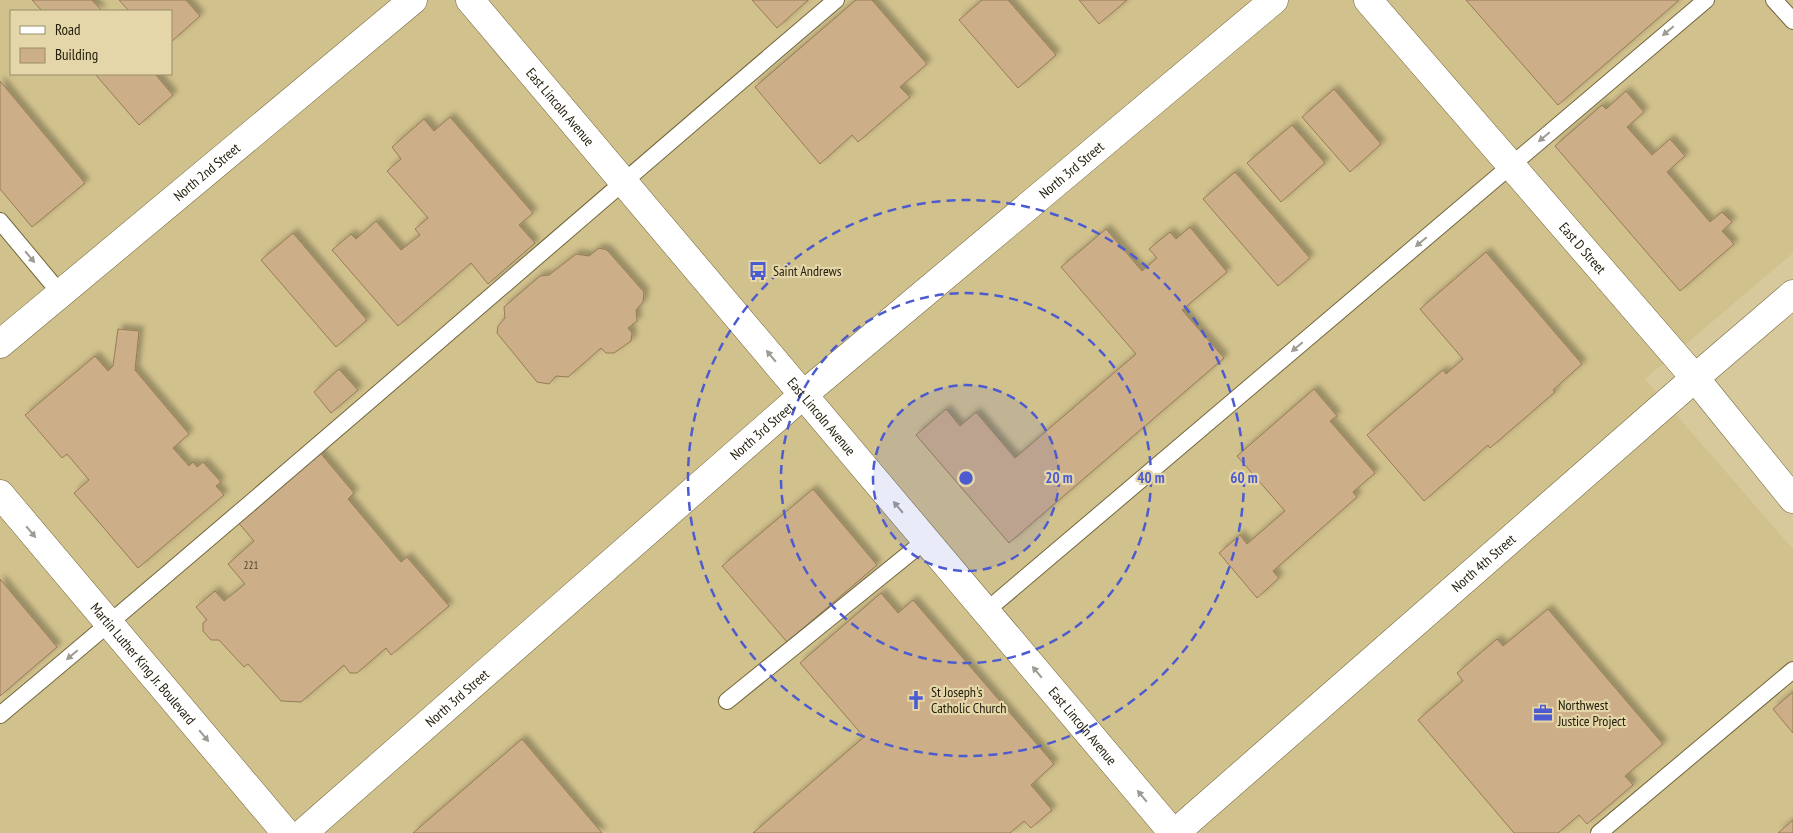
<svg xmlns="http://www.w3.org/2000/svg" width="1793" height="833" viewBox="0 0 1793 833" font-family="'PT Sans Narrow',sans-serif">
<defs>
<filter id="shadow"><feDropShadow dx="4.5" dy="-4.5" stdDeviation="2.5" flood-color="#0004"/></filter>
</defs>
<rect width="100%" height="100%" fill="#d7c99c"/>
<path fill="#d1c18c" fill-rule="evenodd" d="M0,0H1793V253L1645,379L1793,549V833H0ZM11,11H171V74H11Z"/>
<g fill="#ccae88" stroke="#977b57" filter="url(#shadow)">
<polygon points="32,0 92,0 102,11 42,11"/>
<polygon points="119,0 186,0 200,16 171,42 171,11 129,11"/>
<polygon points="752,0 808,0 777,28"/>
<polygon points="856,0 872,0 927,64 900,87 910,97 858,142 852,135 820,164 755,87"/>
<polygon points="982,0 1008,0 1056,55 1018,88 959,20"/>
<polygon points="1079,0 1127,0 1099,24"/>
<polygon points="1466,0 1678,0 1678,1 1558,105"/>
<polygon points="95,74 155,74 173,95 139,125"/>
<polygon points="0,81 85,183 32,227 0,189"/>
<polygon points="1334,89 1381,144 1350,172 1302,117"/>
<polygon points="1626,91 1644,112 1627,127 1652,155 1670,139 1685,156 1667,172 1710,222 1722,212 1732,222 1722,231 1734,244 1680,291 1555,146 1602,105 1606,109"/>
<polygon points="450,117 533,213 519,225 535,243 488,284 471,263 398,326 332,250 351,234 356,239 376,221 401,250 420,235 415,229 428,218 387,171 401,159 392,147 424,119 434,131"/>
<polygon points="1292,125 1325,163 1281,202 1247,163"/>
<polygon points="1235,172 1310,258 1278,286 1203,199"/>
<polygon points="1190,227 1227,272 1182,310 1224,358 1009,543 916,435 946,409 960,426 976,412 1015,458 1136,354 1061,267 1106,229 1142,271 1157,258 1149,249 1170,232 1176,239"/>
<polygon points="293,233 367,320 336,347 261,260"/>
<polygon points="599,248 607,250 644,292 643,302 636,310 637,321 628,328 632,333 631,341 614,353 606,353 601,348 568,377 556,376 549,384 537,382 497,333 498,326 505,318 504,307 540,276 549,275 576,254 589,256"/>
<polygon points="1486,252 1582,364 1553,390 1555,392 1490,448 1488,445 1424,501 1367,435 1443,370 1446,374 1463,359 1420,309"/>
<polygon points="118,329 139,331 135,370 189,434 173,448 189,466 193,462 197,467 203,462 221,482 216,486 224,495 138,568 74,493 89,480 67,454 62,458 25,415 95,356 108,371 113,366"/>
<polygon points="339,369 358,390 331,413 314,392"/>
<polygon points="1314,389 1337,416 1330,421 1375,473 1353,492 1357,497 1273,571 1279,578 1257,598 1219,553 1240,535 1247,544 1285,511 1237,456"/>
<polygon points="318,450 354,493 348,499 401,562 407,557 449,606 391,655 386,648 357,673 350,673 344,665 301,702 281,701 248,664 244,667 219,640 211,640 203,631 203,623 207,620 196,607 215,591 224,601 245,584 228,564 254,541 236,520"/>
<polygon points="813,489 877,565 787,642 722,566"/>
<polygon points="0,579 57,647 0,696"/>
<polygon points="881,593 898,613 913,600 1054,764 1031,785 1052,810 1031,828 1024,821 1010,833 753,833 864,737 800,663"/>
<polygon points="1548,609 1663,744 1625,776 1633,785 1587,824 1579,815 1558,833 1514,833 1418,720 1463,681 1457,673 1497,639 1503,646"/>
<polygon points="1793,692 1793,733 1773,709"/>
<polygon points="522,739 602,833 413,833"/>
<polygon points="1793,820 1793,833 1778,833"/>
</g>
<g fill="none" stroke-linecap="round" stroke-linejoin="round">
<g stroke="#73663c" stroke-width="18">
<g id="lane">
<polyline points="1774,0 1793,21"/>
<polyline points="0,221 60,293"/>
<polyline points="986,611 1706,0"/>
<polyline points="727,701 926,540"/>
<path d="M0,715C282,480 557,237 836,0"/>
<polyline points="1599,833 1793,670"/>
</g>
</g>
<g stroke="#73663c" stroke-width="29">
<g id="street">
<path id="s1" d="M1368,0L1695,378L1793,499"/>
<path id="s2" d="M0,344L413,0"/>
<path id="s3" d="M303,833L803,395L1274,0"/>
<path id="s4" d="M1175,833L1695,378L1793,294"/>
</g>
</g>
<g stroke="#73663c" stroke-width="29">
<g id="secondary">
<path id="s5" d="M470,0L1173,833"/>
<path id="s6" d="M0,494L286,833"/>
</g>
</g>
<use href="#lane" stroke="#fff" stroke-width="16"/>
<use href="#street" stroke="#fff" stroke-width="28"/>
<use href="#secondary" stroke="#fff" stroke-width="28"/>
</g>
<defs><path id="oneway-solid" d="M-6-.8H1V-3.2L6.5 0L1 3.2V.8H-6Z" transform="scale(1.25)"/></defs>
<g fill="#9d9b93">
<use href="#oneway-solid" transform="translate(1668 31) rotate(140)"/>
<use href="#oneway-solid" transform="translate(1544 137) rotate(140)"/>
<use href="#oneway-solid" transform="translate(1421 242) rotate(140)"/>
<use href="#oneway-solid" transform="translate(30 257) rotate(50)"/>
<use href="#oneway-solid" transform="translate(1297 347) rotate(140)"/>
<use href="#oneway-solid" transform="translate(771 356) rotate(-130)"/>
<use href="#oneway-solid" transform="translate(898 507) rotate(-130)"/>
<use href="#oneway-solid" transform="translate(31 532) rotate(50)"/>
<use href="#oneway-solid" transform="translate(72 655) rotate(140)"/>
<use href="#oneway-solid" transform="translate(1037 672) rotate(-130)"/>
<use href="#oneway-solid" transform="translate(204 736) rotate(50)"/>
<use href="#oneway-solid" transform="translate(1142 796) rotate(-130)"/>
</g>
<circle cx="966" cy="478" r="93" fill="#4c5bd0" fill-opacity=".12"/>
<g fill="none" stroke="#4c5bd0" stroke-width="2.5" stroke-dasharray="9 6">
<circle cx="966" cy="478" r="93"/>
<circle cx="966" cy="478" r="185"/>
<circle cx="966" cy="478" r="278"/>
</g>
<defs>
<g id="bus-bare" transform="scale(1.5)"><path d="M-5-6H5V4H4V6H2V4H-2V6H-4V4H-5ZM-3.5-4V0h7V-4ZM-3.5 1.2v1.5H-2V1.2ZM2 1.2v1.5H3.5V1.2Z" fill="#4c5bd0" stroke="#e4d6a9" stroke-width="2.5" paint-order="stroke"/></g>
<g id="church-bare" transform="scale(1.5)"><path d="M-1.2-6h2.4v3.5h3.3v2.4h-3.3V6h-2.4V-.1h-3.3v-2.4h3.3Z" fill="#4c5bd0" stroke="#e4d6a9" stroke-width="2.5" paint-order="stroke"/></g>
<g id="office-bare" transform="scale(1.5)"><path d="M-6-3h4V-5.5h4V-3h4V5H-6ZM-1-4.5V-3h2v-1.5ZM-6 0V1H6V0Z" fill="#4c5bd0" stroke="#e4d6a9" stroke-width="2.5" paint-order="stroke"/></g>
</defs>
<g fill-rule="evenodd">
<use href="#bus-bare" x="758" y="271"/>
<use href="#church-bare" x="916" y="700"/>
<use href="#office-bare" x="1543" y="713"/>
</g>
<g text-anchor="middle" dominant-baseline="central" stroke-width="4.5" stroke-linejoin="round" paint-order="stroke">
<g font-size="11" fill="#4f442c">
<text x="251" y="565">221</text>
</g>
<g font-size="14" fill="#25200e" stroke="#e4d6a9">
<text stroke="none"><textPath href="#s5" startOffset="140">East Lincoln Avenue</textPath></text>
<text stroke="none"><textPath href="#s3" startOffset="1015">North 3rd Street</textPath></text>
<text stroke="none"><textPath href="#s2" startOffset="269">North 2nd Street</textPath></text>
<text stroke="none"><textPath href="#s1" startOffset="328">East D Street</textPath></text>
<text stroke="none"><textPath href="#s5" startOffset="545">East Lincoln Avenue</textPath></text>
<text stroke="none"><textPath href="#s3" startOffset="610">North 3rd Street</textPath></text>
<text stroke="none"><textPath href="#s4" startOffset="410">North 4th Street</textPath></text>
<text stroke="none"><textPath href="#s6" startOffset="222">Martin Luther King Jr. Boulevard</textPath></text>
<text stroke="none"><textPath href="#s3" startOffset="205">North 3rd Street</textPath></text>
<text stroke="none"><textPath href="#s5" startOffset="950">East Lincoln Avenue</textPath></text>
</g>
<g font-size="14" fill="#25200e" stroke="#e4d6a9" text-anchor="start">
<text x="773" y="271">Saint Andrews</text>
<text x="931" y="692">St Joseph's<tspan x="931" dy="16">Catholic Church</tspan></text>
<text x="1558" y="705">Northwest<tspan x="1558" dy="16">Justice Project</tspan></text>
</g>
</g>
<circle cx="966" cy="478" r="8" fill="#4c5bd0" stroke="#e4d6a9" stroke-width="2.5"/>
<g font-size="15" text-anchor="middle" font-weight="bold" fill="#4c5bd0" stroke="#e4d6a9" stroke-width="4.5" stroke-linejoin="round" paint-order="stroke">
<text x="1059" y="483">20 m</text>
<text x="1151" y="483">40 m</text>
<text x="1244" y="483">60 m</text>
</g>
<rect x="10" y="10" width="162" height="65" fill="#e4d6a9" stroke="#988d6b"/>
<rect x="20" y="26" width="25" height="8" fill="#ffffff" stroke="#988d6b"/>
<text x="55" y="35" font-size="15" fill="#25200e">Road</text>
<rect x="20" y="48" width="25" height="15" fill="#ccae88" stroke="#988d6b"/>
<text x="55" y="60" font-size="15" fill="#25200e">Building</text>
</svg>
